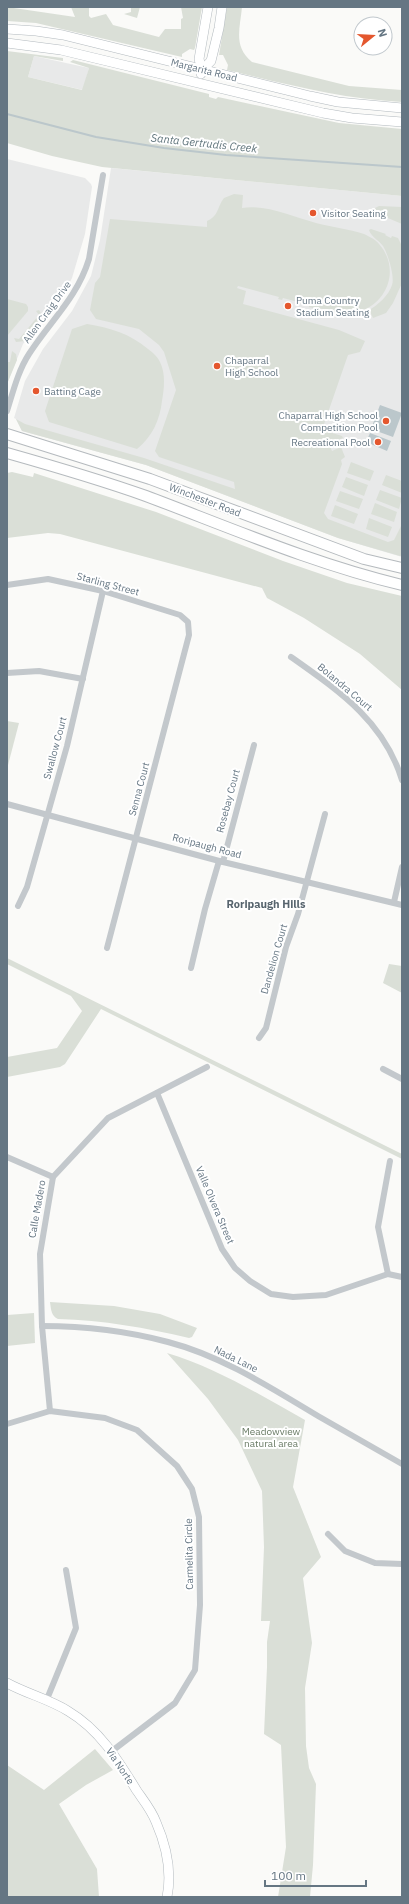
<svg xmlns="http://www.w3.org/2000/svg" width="409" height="1904" viewBox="0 0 409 1904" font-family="'IBM Plex Sans',sans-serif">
<rect width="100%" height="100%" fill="#fafaf8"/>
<g fill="#e8e9e9">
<polygon points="34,56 89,68 83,90 28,77"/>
<polygon points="7,159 85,178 91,184 92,187 85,234 72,278 60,301 23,344 7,384"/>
<polygon points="111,168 402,196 402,557 338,538 146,465 22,431 16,419 14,418 25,381 43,349 72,311 91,276 100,240"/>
</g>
<g fill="#dadfd7">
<polygon points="7,7 75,17 71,7 89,7 89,16 91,18 106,14 113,25 159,37 165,29 181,29 181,19 183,18 181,7 202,7 195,48 194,50 190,49 182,54 182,57 36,23 7,21"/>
<polygon points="131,7 140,7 137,18 124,14 131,12"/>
<path d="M227,7H242C240,29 233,46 252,62L349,86L402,90V102C342,99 285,84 227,70L228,65L223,55H219Z"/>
<polygon points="7,51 63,58 63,61 34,56 28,77 82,90 89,68 70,62 73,60 209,94 209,97 216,99 218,97 339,123 402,129 402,196 102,167 52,156 7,143"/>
<path d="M234,194L243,195L242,208C266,204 293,217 316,223C332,227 349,229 364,234C370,237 375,239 379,244C402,270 386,308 353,313C340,315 327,310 314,307L313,308L309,307V305L283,298L282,300L278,299L279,297L238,286L237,288L246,291L243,304L339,330L365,341L360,352L348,355L323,427L326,431L342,436L343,438L329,444L332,451L341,447L345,457L341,460L342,464L324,513L328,519L388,542L394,540L402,524V555L400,556L338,538L146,465L22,431L16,419L25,424L144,458L235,489L234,482L159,457L155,451L176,390L164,352L159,345L139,329L96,319L90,310L95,283L100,277L110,219L207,227V221C219,216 217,207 224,198Z"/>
<polygon points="379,206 402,207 402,224 376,213 375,208"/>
<path d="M371,229L386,234L385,235L391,238L392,236L398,238L402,246V283L393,303L386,313L373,318L369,310C378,305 389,295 392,285C395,277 388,254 383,246C379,240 371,237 369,230Z"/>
<polygon points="7,299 26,304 28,307 28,311 7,336"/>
<polygon points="39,310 43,317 25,341 16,342 14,338 19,339 39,315 36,311"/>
<path d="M87,324C110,328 129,333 148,349C152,352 158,357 160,362C166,374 164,389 162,401C160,420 152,437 137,449L49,422L45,411L72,329Z"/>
<polygon points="12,351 16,354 17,360 7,384 7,362 10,362"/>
<polygon points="351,462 374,471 370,481 347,473"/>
<polygon points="12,472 33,477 34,473 156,512 283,561 347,583 402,596 402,690 360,654 304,618 267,598 262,588 60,534 48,533 7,538 7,473"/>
<polygon points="386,475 402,481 402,493 382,485"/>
<polygon points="346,477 368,485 364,496 342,487"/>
<polygon points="380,490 402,498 399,509 376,500"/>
<polygon points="340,491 363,499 359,509 336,501"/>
<polygon points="375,503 397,512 394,522 371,514"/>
<polygon points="335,505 358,514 354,524 331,516"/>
<polygon points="369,518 392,527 388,537 366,529"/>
<polygon points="7,721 19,723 7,769"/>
<polygon points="7,958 402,1154 402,1159 101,1009 65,1064 60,1067 7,1077 7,1057 57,1048 82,1011 71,996 7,964"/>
<polygon points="389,964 402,966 402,993 383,983"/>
<path d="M50,1302L114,1306L160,1314L197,1328L192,1337L189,1338C146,1328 103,1320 58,1319C51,1316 51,1309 50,1302Z"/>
<polygon points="34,1313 35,1343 7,1346 7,1315"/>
<path d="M167,1353C217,1368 260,1395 305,1420L293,1487L321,1557L303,1578L312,1643L305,1688L306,1746L309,1768L316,1784L313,1865L310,1897H278L286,1847L281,1745L264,1734L267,1667V1642L270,1621H261L264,1547L262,1491L238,1440L208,1399Z"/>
<polygon points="95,1749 113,1770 86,1785 59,1804 97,1869 99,1897 7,1897 7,1765 44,1790"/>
</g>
<g fill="#bbc7cb">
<polygon points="380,405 402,413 393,437 371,429"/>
<polygon points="370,433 391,441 387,451 366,442"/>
</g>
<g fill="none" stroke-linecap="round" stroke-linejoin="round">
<polyline stroke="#bbc7cb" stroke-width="2" points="7,114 96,137 164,148 226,155 402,167"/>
<g stroke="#b3babf" stroke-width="10">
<g id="secondary">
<polyline points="7,29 36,31 63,35 310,96 338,102 402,108"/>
<polyline points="7,43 61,50 323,113 352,118 402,122"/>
<polyline points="202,70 211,61 219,28 222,7"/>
<polyline points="201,74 202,70 199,59 208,7"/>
<path d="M7,1683C27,1694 49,1699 68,1711C100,1730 118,1760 137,1791C144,1801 152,1811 156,1822C166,1845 172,1872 167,1897"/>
</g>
</g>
<g stroke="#b5babe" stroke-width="12">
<g id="primary">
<polyline points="7,434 150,479 364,559 402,568"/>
<path d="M7,453C53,466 101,480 146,496C231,528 314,564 402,585"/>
</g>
</g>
<g stroke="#c3c8cc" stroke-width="6">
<path d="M7,411C13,392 18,371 29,354C51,320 77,298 89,259L103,175"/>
<polyline points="7,585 48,579 103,591 180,615 188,622 189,635 107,948"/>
<path d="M291,657C339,691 384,721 402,780"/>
<polyline points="7,673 39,671 83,679"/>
<polyline points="7,804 223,862 402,905"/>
<polyline points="223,862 254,745"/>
<polyline points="394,902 402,867"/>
<polyline points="18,906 27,887 67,746 103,591"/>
<polyline points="191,968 205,909 219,861"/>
<polyline points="259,1038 266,1028 286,947 298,914 325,814"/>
<polyline points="383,1069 402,1079"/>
<polyline points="157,1093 222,1249 235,1268 250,1281 271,1294 293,1297 326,1295 388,1274 402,1277"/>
<polyline points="7,1157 53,1177"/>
<polyline points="388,1274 378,1227 390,1161"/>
<path d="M42,1326C84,1326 127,1331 168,1342C222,1356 271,1388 318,1416C346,1432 374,1448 402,1464"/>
<polyline points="50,1411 42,1326 40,1254 53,1177 108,1118 207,1067"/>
<polyline points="7,1424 50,1411 105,1418 137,1430 177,1466 192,1489 199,1517 200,1605 195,1670 175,1703 112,1751"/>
<polyline points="328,1534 345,1551 375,1563 402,1564"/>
<polyline points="47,1699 76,1628 66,1570"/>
</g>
<use href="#secondary" stroke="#fff" stroke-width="9"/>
<use href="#primary" stroke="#fff" stroke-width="10"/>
</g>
<g fill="#e4572e" stroke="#fff" stroke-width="1.5">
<circle cx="313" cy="213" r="4"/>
<circle cx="288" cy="306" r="4"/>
<circle cx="217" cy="366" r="4"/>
<circle cx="36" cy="391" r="4"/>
<circle cx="386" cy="421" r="4"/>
<circle cx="378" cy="442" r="4"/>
</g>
<g text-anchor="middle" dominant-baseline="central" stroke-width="4" stroke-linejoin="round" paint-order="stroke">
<g font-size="10" fill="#657683" stroke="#fff">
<text transform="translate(204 70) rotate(14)">Margarita Road</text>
<text transform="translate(47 312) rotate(-54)">Allen Craig Drive</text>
<text transform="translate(205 500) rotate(21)">Winchester Road</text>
<text transform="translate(108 584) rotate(15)">Starling Street</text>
<text transform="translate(345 687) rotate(40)">Bolandra Court</text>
<text transform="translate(55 748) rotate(-75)">Swallow Court</text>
<text transform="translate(139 789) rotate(-75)">Senna Court</text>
<text transform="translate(228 801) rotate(-75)">Rosebay Court</text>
<text transform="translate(207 846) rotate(15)">Roripaugh Road</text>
<text transform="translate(274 959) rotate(-74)">Dandelion Court</text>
<text transform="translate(215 1205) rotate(67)">Valle Olvera Street</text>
<text transform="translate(37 1209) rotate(-80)">Calle Madero</text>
<text transform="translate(236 1359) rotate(26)">Nada Lane</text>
<text transform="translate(189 1554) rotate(-91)">Carmelita Circle</text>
<text transform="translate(120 1766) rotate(56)">Via Norte</text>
</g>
<g font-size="10" fill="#657683" stroke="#fff" text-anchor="start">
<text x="321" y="213">Visitor Seating</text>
<text x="296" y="300">Puma Country<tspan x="296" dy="12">Stadium Seating</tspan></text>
<text x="225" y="360">Chaparral<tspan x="225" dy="12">High School</tspan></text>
<text x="44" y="391">Batting Cage</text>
<text x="378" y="415" text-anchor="end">Chaparral High School<tspan x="378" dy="12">Competition Pool</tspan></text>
<text x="370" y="442" text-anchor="end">Recreational Pool</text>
</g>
<g font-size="10" fill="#687a64" stroke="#fff">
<text x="271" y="1431">Meadowview<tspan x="271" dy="12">natural area</tspan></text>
</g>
<g font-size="11" font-style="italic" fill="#60757c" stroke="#fff">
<text transform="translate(204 143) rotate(6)">Santa Gertrudis Creek</text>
</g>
<g font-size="11" font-weight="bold" fill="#57646e" stroke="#fff">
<text x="266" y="904">Roripaugh Hills</text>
</g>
</g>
<rect width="409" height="1904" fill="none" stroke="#657683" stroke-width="16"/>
<g transform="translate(373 36) rotate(72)"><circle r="19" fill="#ffffff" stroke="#c1c8cd"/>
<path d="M0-3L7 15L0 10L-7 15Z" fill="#e4572e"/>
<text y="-6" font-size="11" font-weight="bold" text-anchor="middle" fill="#657683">N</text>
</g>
<path d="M265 1880v6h101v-6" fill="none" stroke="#657683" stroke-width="2"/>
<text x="271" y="1880" font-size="12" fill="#657683" stroke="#ffffff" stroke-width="3" paint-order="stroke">100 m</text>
</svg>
